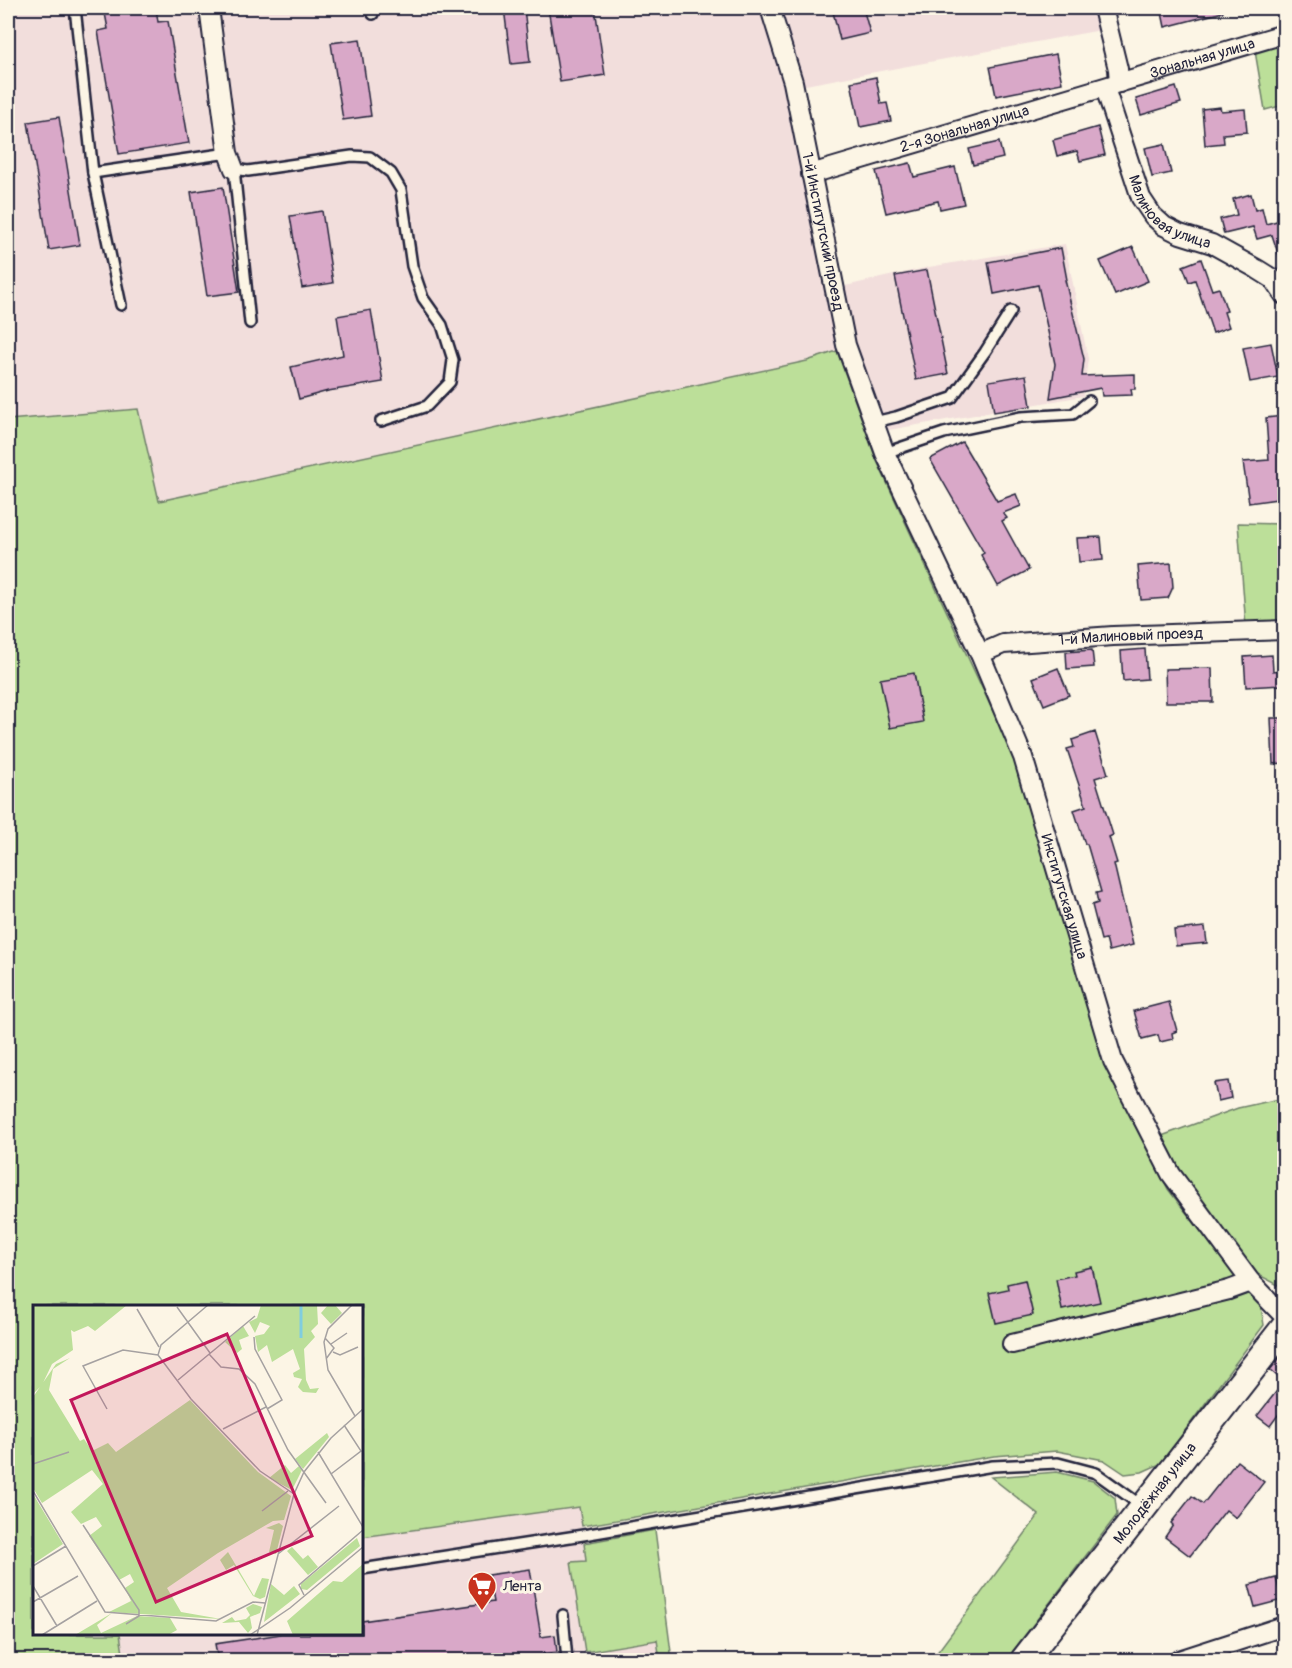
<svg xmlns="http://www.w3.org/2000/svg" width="1292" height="1668" viewBox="0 0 1292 1668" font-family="Pangolin,sans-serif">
<rect width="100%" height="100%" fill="#fcf5e5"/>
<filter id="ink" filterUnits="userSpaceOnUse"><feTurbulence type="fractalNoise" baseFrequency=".0167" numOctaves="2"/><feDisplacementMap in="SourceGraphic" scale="12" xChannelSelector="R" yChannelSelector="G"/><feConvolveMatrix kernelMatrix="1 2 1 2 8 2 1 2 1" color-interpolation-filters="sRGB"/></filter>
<g filter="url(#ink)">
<g fill="#f2dedc">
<polygon points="8,8 759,8 783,81 837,351 807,361 159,501 8,536"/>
<polygon points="779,8 1096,8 1101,30 800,86"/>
<polygon points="1065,244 1088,359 1083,396 883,431 853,344 841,287 929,267"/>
<polygon points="580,1506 584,1543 655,1530 672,1660 90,1660 86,1634 362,1634 362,1537"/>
</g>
<g fill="#bcdf99" stroke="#6f806a" stroke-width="1.5">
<polygon points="1284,43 1284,105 1265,110 1255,51"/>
<polygon points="837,351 876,459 1021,772 1103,1060 1168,1189 1246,1290 1261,1307 1264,1325 1160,1464 1142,1472 1125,1474 1104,1460 1057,1451 994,1456 582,1526 579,1507 362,1537 362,1306 34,1306 34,1634 120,1634 124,1660 8,1660 8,420 138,409 159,501 807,361"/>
<polygon points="1238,523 1284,524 1284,625 1246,627"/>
<polygon points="1284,1098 1284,1288 1257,1274 1177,1170 1159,1137 1238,1108"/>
<polygon points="1057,1472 1093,1481 1115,1498 1117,1515 1006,1660 945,1660 936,1654 1039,1515 991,1477"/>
<polygon points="655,1530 672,1660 660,1660 657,1640 585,1652 571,1562 586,1561 584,1543"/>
</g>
<g fill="#d9a8c8" stroke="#22223b" stroke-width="1.5">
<polygon points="104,8 156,8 158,22 168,21 189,143 119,154 98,31 108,29"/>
<polygon points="504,8 524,8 530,62 511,64"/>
<polygon points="548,8 595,8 605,75 560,82"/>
<polygon points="832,8 863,8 870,33 840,40"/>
<polygon points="1161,8 1222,8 1223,12 1165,27"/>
<polygon points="360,39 371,116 343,120 331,43"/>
<polygon points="1056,54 1062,83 996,96 990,67"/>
<polygon points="876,77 881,104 887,103 891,121 860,127 851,82"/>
<polygon points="1176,87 1181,103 1141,115 1136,99"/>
<polygon points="1220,107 1221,111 1245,109 1247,132 1223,134 1224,143 1205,145 1202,109"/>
<polygon points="59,117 80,245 49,250 28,122"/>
<polygon points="1098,127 1105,155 1080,161 1077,151 1057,156 1053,140"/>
<polygon points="999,142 1003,158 973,165 969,149"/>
<polygon points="1164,144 1171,173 1152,177 1145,148"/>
<polygon points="910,163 914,177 955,167 964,204 940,209 938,201 886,213 876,171"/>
<polygon points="223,187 239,292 207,296 191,192"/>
<polygon points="1251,194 1255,210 1262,208 1266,224 1284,219 1284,264 1282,265 1272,235 1257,239 1253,227 1224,234 1220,219 1237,215 1233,199"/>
<polygon points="322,211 333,283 302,288 290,216"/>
<polygon points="1133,247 1148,281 1115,295 1100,261"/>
<polygon points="1061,248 1067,280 1065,280 1084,359 1082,376 1135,374 1135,389 1131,389 1132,395 1102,396 1101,388 1050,398 1055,364 1038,285 994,294 988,262"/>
<polygon points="1201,259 1212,290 1219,288 1227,311 1224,312 1229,327 1213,333 1195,280 1189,282 1183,266"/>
<polygon points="927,270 948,374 916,380 895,276"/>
<polygon points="371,310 383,382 328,391 299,399 291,367 343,355 337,316"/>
<polygon points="1271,343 1278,377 1250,382 1243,348"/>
<polygon points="1026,375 1031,406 994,412 989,381"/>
<polygon points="1283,416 1284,498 1249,503 1243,462 1269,460 1266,418"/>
<polygon points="962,442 997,501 1016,494 1021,506 1003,513 1007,518 1002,521 1029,570 998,586 981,555 984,553 930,459"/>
<polygon points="1101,537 1103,560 1079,562 1077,538"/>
<polygon points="1171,563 1173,587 1168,598 1141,600 1138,566"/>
<polygon points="1145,649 1147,679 1123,681 1121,651"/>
<polygon points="1092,650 1094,667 1067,669 1066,652"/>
<polygon points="1272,655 1273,671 1284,670 1284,685 1246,687 1244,657"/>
<polygon points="1058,668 1069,695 1044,705 1033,678"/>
<polygon points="1212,668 1213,702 1166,702 1165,669"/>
<polygon points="914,673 923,722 890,728 880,679"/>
<polygon points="1271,718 1284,718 1284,763 1273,764"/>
<polygon points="1095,732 1108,774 1095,778 1113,835 1109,837 1117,863 1114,864 1133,945 1109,951 1106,939 1101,940 1092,905 1098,903 1096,893 1101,892 1087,844 1085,844 1074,810 1086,806 1067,749 1074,747 1072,740"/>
<polygon points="1205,927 1207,943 1176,946 1174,930"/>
<polygon points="1169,1002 1177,1031 1172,1033 1173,1039 1160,1042 1158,1035 1142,1039 1134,1011"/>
<polygon points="1228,1081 1231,1098 1218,1101 1214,1083"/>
<polygon points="1092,1267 1100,1302 1062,1310 1056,1279 1075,1275 1074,1271"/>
<polygon points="1025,1280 1033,1315 996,1323 989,1293 1008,1289 1007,1284"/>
<polygon points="1284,1352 1284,1407 1270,1426 1257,1416 1284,1382 1270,1370"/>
<polygon points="1237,1461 1264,1482 1236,1518 1226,1510 1190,1556 1165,1537 1173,1525 1171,1523 1192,1496 1203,1504"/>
<polygon points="530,1569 541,1637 555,1635 557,1652 543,1654 544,1660 218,1660 215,1644 281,1634 362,1634 362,1621 493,1602 488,1575"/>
<polygon points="1276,1578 1282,1600 1255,1607 1249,1585"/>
</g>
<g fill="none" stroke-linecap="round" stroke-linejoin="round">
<g stroke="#22223b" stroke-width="14">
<g id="lane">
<polyline points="75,8 93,173 228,153"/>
<polyline points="372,8 373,14"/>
<polyline points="93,173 121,305"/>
<polyline points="250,323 234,169 248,171 352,156 370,157 391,173 401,190 412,266 423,298 442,325 453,360 450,382 427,406 381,421"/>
<polyline points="874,422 896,417 952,398 985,352 1011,311"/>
<polyline points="885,453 944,433 1021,417 1073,414 1089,401"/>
<polyline points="362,1569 583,1535 993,1466 1058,1463 1096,1473 1142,1506"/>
<polyline points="563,1615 567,1660"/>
<polyline points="618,1660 639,1658 640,1660"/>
</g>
</g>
<g stroke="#22223b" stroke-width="22">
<g id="street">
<polyline points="209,8 228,153 234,169"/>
<path id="s1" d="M770,8L793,82L846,345L885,453L980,654L1023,757L1113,1061L1171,1174L1251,1282L1284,1316"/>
<polyline points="1103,8 1118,69 1119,83"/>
<path id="s2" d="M1105,88L1141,198L1153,216L1164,226L1180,234L1212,244L1257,269L1273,279L1284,295"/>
<path id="s3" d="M811,174L1284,34"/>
<path id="s4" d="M980,654L1003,644L1113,636L1284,630"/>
<polyline points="1012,1344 1229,1290 1251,1282"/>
<polyline points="1179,1660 1284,1626"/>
</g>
</g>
<g stroke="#22223b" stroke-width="30">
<g id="secondary">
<path id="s5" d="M1024,1660L1284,1328"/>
</g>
</g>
<use href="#lane" stroke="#fcf5e5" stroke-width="9"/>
<use href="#street" stroke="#fcf5e5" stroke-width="18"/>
<use href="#secondary" stroke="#fcf5e5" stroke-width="26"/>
</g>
</g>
<defs>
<g id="supermarket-pin" transform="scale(1.5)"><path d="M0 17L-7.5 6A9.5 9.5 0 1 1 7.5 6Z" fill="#c8321e" stroke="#fcf5e5"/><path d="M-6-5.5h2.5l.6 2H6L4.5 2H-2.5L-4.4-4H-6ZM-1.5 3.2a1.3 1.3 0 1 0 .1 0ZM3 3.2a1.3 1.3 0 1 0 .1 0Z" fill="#fff"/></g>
</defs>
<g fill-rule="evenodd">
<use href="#supermarket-pin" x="482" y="1586"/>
</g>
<g text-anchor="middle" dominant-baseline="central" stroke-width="6" stroke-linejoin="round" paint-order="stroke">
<g font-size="15" fill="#22223b" stroke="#fcf5e5">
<text stroke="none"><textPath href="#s3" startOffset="408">Зональная улица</textPath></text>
<text stroke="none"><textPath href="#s3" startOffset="160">2-я Зональная улица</textPath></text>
<text stroke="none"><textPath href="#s2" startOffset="147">Малиновая улица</textPath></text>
<text stroke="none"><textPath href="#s1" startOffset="230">1-й Институтский проезд</textPath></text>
<text stroke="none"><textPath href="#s4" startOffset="153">1-й Малиновый проезд</textPath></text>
<text stroke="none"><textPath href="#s1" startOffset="940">Институтская улица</textPath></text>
<text stroke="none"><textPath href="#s5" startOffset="212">Молодёжная улица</textPath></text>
</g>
<g font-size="15" fill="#22223b" stroke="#fcf5e5" text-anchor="start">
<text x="503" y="1586">Лента</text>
</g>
</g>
<g transform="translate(33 1305)">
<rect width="330" height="330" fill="#fcf5e5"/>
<path d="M0,0H94L62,26L55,21L41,27L38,25L40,45L19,59L9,80L0,89ZM228,0H284L285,19L278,26L282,32L271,44L273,75L277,84L286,83L283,88L270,87L265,82L269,74L261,72L260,68L267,64L260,44L239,57L234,40L225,47L222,31L231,29L237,21L227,17L222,28L216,17L224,13ZM295,0H302L309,8L298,19L288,8ZM210,21L216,31L206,35L209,44L204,48L192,37ZM37,53L20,64L16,85L47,136L51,134L59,146L75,138L83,147L157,95L225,167L258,191L251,215L240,216L185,248L134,283L148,307L188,314L76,307L98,296L92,283L101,277L97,269L86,275L56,231L69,221L63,212L48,219L38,207L70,179L59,165L9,198L0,183V92L23,59ZM294,128L296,132L270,164L262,154ZM252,160L258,168L266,161L269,165L259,185L236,173ZM0,189L30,239L0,259ZM246,218L250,221L243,249L236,247L241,225L233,223ZM324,233L327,241L274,285L268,284V279ZM259,242L270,254L275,250L285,262L275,270L254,246ZM195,247L221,291L229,273L236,274L232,292L227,294L220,291L201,260L193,265L187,255ZM330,259V330H260L254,316L300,276L309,277ZM238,279L251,290L261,281L267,289L231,317ZM220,299L229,302L227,308L217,312L219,323L215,328L206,317L189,318L199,312L202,316L213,314L217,310L213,303ZM79,308L64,320L68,328L104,311L137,313L144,325L135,330H42Z" fill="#bcdf99"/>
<path fill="none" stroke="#80cdde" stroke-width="3" d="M268,0V33"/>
<path fill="none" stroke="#a5a1a1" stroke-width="1.5" d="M319,0L295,24L291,37L295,65L322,111M144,2L177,48M104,4L126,42M221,32L222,44L249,95L234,104M292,33L301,43L293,54M298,39L314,28M300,47L307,50L325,42M176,49L188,62L206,64L222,79L255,145L293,198M125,50L158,94L227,166L261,189M125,50L128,40L175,0M145,75L222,11M74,104L50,61L90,45L125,50M190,124L233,102M285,147L330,222M0,159L36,147M298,169L328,146L311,120M0,186L72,307L183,316L220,297L232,298M229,206L255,186M50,220L106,305V311L93,319M245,249L306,201M0,261L33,241M0,281L24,321M271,290L266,280L330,225M0,297L45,271M9,330L64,296M217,330L257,303L330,242M224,330L261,189L271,167L298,133L330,104"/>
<path fill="#c2185b" fill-opacity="0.15" stroke="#c2185b" stroke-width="3" d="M194,29L279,231L123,297L38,95Z"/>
<rect width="330" height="330" fill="none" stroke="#22223b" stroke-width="3"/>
</g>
<rect width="1292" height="1668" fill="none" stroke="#fcf5e5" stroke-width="30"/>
<rect x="15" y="15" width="1262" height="1638" fill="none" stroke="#22223b" stroke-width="2" filter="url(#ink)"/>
</svg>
